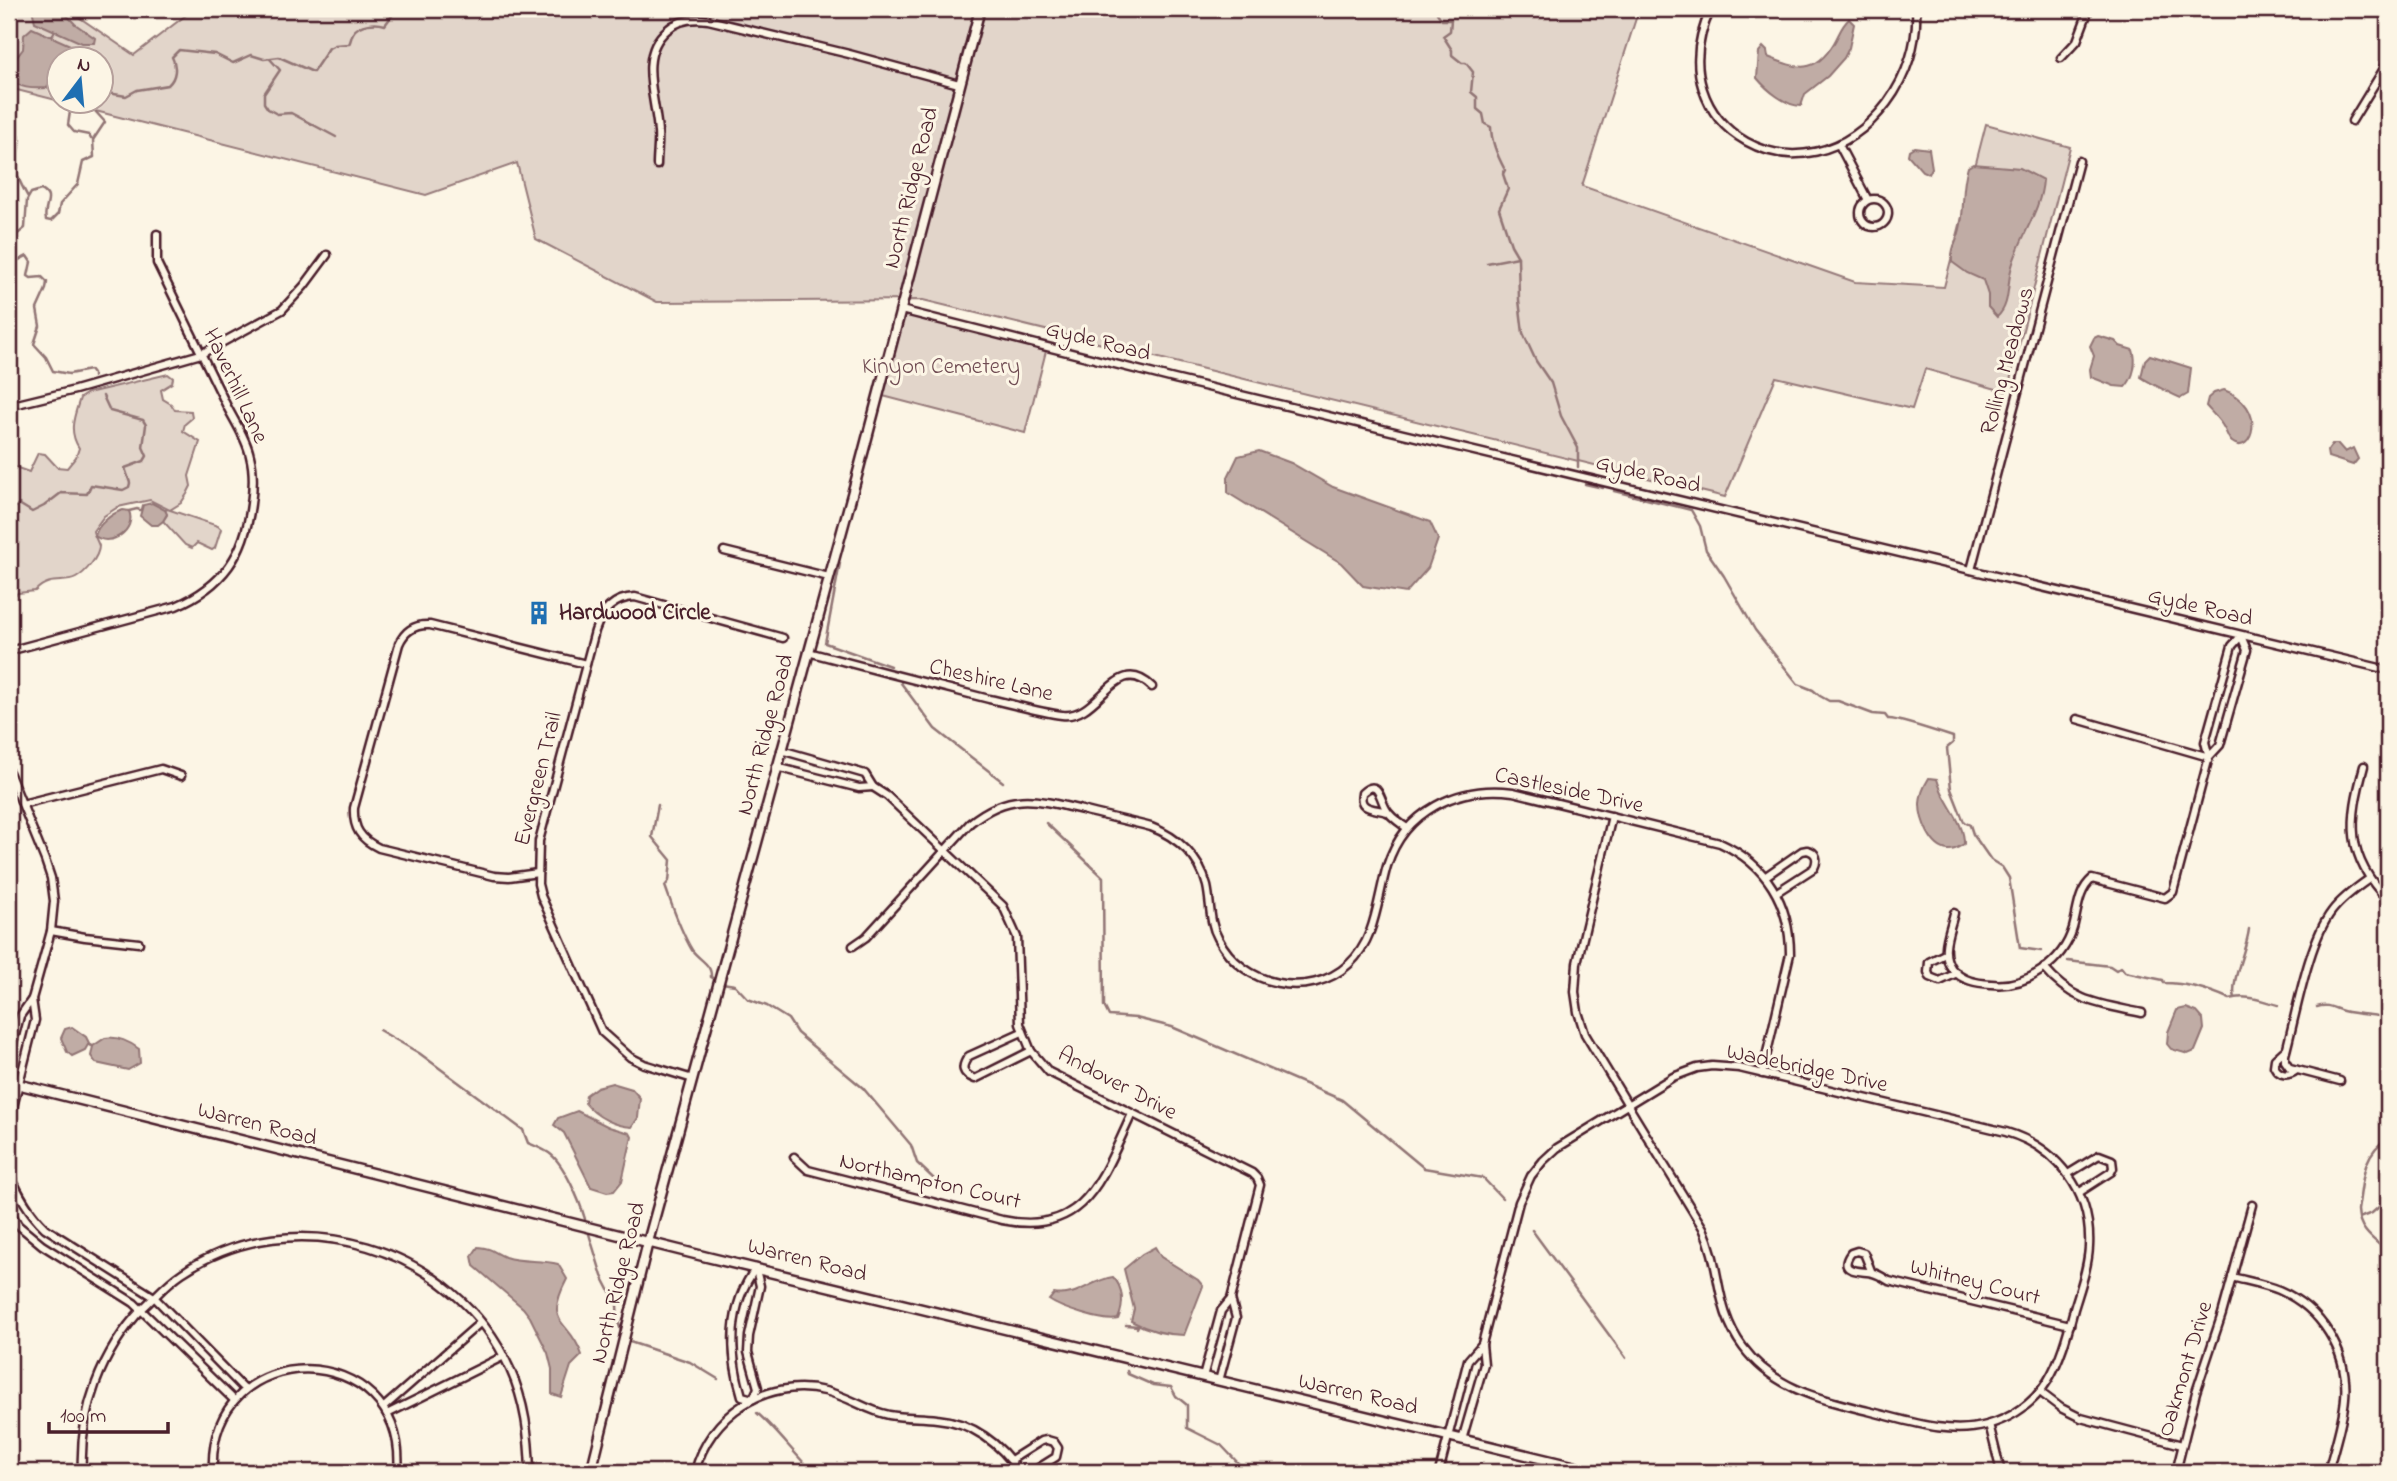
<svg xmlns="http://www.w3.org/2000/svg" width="2397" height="1481" viewBox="0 0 2397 1481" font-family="'Indie Flower',sans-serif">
<rect width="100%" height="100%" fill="#fcf5e5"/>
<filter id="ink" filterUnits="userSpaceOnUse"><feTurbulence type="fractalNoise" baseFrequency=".0143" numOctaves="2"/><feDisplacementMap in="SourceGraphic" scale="14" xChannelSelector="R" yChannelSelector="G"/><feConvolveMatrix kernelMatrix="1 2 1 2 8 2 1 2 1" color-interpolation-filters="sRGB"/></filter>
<g filter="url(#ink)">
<g fill="#e2d5ca" stroke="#967a7a" stroke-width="2">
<polygon points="9,9 67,9 134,55 194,9 1639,9 1582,186 1855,282 1944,287 1986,124 2070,147 2007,392 1925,369 1912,409 1776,377 1725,497 923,300 657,302 536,239 517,163 426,195 60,102 102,102 102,60 60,60 60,101 9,88"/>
<polygon points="905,314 1046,351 1025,433 883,396"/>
<path d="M168,374L173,378L172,383L161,390L163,399L171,404L175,410L191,411L192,418L185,424L183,431L200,442L189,476L191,486L187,494L181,503L170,510L218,526L221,529L215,548L212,550L197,543L192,548L185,545L163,521L167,515L165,510L168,509L150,500L118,507L104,516L93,531C94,536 98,542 99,546C99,557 85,573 76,578C63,585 51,575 35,591L18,593L9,598V465L29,472L38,453L45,454L57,467L67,468L76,457L79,448C68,431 74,417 80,398L88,393Z"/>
</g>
<g fill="#c0aca5" stroke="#917474" stroke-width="2">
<polygon points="32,9 61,9 75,24 95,38 94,43 82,43 35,22"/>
<path d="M1849,19L1854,24L1849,48L1844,58L1828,76L1805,94L1801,106C1786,106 1767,90 1757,78L1759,52L1763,47L1767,51L1768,57C1798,69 1815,75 1834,43C1839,35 1841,26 1849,19Z"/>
<path d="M32,28L77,48L73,59L60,60L59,68L47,88C33,89 18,89 9,77L10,66L23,49L24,35Z"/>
<polygon points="1914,147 1929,149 1932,168 1929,174 1922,171 1908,155 1909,150"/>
<path d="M1973,164L2020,168L2043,180C2041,212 2018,239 2011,270C2007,286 2010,306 1997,317L1988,307V295L1983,280L1967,273L1952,262C1951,246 1957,243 1960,229C1965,208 1961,188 1968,167Z"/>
<path d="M2098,336L2115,341L2120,346L2133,350C2137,362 2134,378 2125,387L2114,386L2091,377L2090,369L2094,356L2090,346L2094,338Z"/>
<path d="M2150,355L2191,368L2188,394L2181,398C2175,396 2145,380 2141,377L2145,360Z"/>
<path d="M2224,390C2269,406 2252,458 2232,442C2228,439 2227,433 2224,428C2220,420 2212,413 2206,406L2208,398L2214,393Z"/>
<polygon points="2332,444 2338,444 2345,452 2353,448 2358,459 2353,465 2328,457 2327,451"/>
<polygon points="1259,451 1291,463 1333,487 1430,522 1438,539 1428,568 1406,593 1363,586 1341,563 1228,493 1228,477 1238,456"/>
<polygon points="152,503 165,510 167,514 163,521 158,525 151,525 140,516 143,505"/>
<path d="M123,510L129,511C137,530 110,548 95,536C97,525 112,513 123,510Z"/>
<path d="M1929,778L1937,779C1943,803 1965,821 1964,844C1959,847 1954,851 1948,850C1931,848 1920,820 1920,804C1920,795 1924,786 1929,778Z"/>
<polygon points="2186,1008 2197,1012 2203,1019 2204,1029 2195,1051 2188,1054 2171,1049 2167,1044 2168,1032 2177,1010"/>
<polygon points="72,1027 86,1037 89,1043 85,1050 72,1056 67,1052 61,1038 65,1029"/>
<path d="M105,1038C117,1036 130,1042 139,1049L140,1063L128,1070L96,1063L91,1056L93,1046Z"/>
<path d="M612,1083L632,1089L640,1098L638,1118L632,1127C615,1126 596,1117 585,1103L586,1095L597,1087Z"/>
<polygon points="577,1111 609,1127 630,1133 632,1137 622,1181 614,1191 607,1192 591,1187 564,1133 554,1125 558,1118"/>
<path d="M478,1247C492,1248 493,1252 505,1257C522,1263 541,1259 558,1264L567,1279C542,1327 570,1318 582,1355L571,1366L561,1397L552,1394V1369L548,1353L530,1317L523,1308L474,1266L472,1256Z"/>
<path d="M1155,1247L1161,1257L1198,1280L1203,1286L1184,1335C1166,1335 1146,1329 1131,1321L1134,1309L1124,1269L1142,1254Z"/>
<path d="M1113,1277C1124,1288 1124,1305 1118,1319C1105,1323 1060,1308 1049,1300L1054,1294C1077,1298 1091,1280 1113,1277Z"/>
</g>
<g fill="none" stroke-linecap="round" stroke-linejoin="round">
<g stroke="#917474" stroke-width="2.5">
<path d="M1439,9L1437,13L1442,20H1451L1450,31L1443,36L1452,50V55L1462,63H1466L1473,72L1471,92L1477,97V109L1483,114L1485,124L1491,127C1491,142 1498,157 1505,170L1503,174L1508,189L1499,209L1511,245L1518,257L1519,300L1523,333L1536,361L1551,383L1561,416L1578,448V467"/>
<polyline points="52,36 55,31"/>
<polyline points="270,59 280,70 264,94 264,103 268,109 277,114 291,113 336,137"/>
<polyline points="55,78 60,80"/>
<path d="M102,92L126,96L137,90L168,85C176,78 177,66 172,57L179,50L215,54L233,63L251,55L264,59L279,57L313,72L329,48L335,45L349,44C351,41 351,37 353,33C359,23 376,22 385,25L397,9"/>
<polyline points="68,102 71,105 68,125 74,132 89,135 91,139"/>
<path d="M9,125C26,140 19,143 16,160C13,171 23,188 28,197"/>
<path d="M9,241L25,228L27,200L31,193L41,190C56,197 42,208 46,220L51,221L58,214L60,204L78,184L83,162L94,157L93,140L105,122L95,111L92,102"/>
<polyline points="1487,263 1518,257"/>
<polyline points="9,265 27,256 31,262 28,276 31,278 42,277 47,282 46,289 37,309 40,326 34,344 46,357 53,371 69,374 90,370 93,374 93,377"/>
<polyline points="1585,484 1603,488"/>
<path d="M1614,491L1691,510L1700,526L1706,550L1724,576L1755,630L1798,684L1813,690L1820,696L1829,701H1838L1873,714L1885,715L1888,719C1896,718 1941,733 1953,737V743L1947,748L1951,789L1964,822L1970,825L1973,834L1991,860L2002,867L2009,878L2020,948L2041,951"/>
<polyline points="129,511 137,509 140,510"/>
<polyline points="9,512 19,504 32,512 44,506 61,493 87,494 91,485 123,490 129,487 130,483 125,468 144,461 147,456 143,447 146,425 143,420 110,411 103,396"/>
<polyline points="9,526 12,533 9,543"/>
<polyline points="840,563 825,643 890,666"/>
<polyline points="901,683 935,729 1003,782"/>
<path d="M658,805L652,837L671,860L669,881L665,886C673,908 680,930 692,950C699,960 712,964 711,977L716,980"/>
<polyline points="1046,823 1103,877 1104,1006 1109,1016 1136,1018 1172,1027 1342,1100 1424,1168 1483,1178 1502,1198"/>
<path d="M2068,961L2110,966L2116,970L2121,967L2125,972L2163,980L2164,983C2186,983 2210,990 2230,999C2246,994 2262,1001 2278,1005"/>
<polyline points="722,983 735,985 748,999 767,1006 788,1019 797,1033 863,1088 911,1145 917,1163 934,1179"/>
<path d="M2235,998C2230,981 2247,949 2249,929"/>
<path d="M2317,1007C2329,1003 2334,1009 2343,1011C2359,1015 2374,1014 2388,1018"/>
<path d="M379,1030L419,1053L523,1130L528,1143C535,1146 543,1149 549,1153C564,1163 580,1202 585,1219"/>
<polyline points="89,1045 93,1046"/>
<path d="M2388,1138C2361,1154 2363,1183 2358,1210C2359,1231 2373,1239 2388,1252"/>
<polyline points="2359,1218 2372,1213 2388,1199"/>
<polyline points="1532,1230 1626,1358"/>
<polyline points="589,1234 602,1276 617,1305 618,1322 622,1333"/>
<polyline points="1126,1325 1138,1326 1137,1328"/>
<polyline points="627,1341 690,1362 718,1379"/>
<polyline points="1127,1371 1128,1374 1153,1385 1171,1387 1176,1396 1187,1405 1187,1428 1221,1445 1241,1466 1251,1472"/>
<path d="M757,1413C778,1431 793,1453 813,1472"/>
</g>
<g stroke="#4a1f2b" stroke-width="11">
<g id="minor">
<path d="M1711,9C1654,126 1803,214 1887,103C1907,76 1918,42 1916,9"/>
<polyline points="2061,58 2077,41 2089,9"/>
<polyline points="2352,121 2388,62"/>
<polyline points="1839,145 1868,200"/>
<path d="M657,165C657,154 659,143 658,132C656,99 637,55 667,30C678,20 693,18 708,20L849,54L959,84"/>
<circle cx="1874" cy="213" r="14"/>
<polyline points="901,310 1174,379 2388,670"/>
<polyline points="9,406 75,390 201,354 282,310 304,286 327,255"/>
<polyline points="724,551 829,577"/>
<polyline points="1971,570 2079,161"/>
<path d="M9,651L176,606C223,586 245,554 251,504C253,490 254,471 250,456C246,436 231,417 223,398C201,353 179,308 157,263V234"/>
<path d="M808,652C868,668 929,684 989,699C1013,704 1038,712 1062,715C1100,720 1115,651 1152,687"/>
<polyline points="2077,719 2209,757"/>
<polyline points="781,750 865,774 873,787 887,796 1003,906 1017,937 1020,1024 1031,1051 1049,1072 1252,1173 1257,1178 1260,1185 1231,1299 1221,1311 1203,1377"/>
<path d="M2364,766C2349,821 2345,856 2388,900"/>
<polyline points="776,767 859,788 873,787"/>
<polyline points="9,772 45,860 51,878 54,901 51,931 32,999 20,1016 9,1058"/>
<polyline points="22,804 161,769 181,776"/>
<path d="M1387,812C1375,808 1358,811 1362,793C1379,777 1380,800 1386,809C1390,817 1400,823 1407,828"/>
<path d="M538,873L509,877L494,876L379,848C360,839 353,828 354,808L399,644C405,630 415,624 430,625L586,664"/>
<path d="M1766,876L1802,851L1807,850C1817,852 1818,860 1814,868L1777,892"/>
<path d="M1954,913C1950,931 1939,952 1952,969C1962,981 1977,983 1991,984C2027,988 2063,962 2073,928C2078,910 2078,891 2092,879L2165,898L2173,892L2209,757L2220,745L2247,650L2241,636L2232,646L2205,742L2209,757"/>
<polyline points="51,931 85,937 139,943"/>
<path d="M853,946L866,937L970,823C1010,791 1036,799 1082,810C1105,816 1128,821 1151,827C1178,837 1200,858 1207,886C1211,904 1209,922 1218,938C1242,986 1309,1001 1349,964C1376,939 1377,900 1387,866C1404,811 1458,785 1513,792L1720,843C1766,864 1790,903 1790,954L1762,1074"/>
<polyline points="1945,954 1929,962 1928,972 1930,977 1940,981 1957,973"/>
<path d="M2044,968C2073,1003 2100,1004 2142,1013"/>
<path d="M1022,1032L969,1056C960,1067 962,1074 975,1079L1031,1051"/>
<path d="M2286,1049L2275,1059L2274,1066C2279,1076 2288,1077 2297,1070"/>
<path d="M693,1079L644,1064L630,1057L602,1032L541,896L538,884L539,841L595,631C602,611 613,598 635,597L783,638"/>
<path d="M2340,1081L2290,1068L2285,1061V1055C2296,1015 2308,942 2332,911C2342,898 2356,888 2369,879"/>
<polyline points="9,1123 35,1020 32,999"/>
<path d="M794,1157L808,1170L1002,1220C1087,1237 1102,1176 1132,1114"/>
<path d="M9,1172C18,1193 28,1212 45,1228L154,1297L245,1390"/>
<polyline points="2068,1174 2099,1155 2112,1160 2113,1168 2111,1172 2080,1192"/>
<polyline points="9,1209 18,1225 42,1245 134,1303 234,1400"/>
<path d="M1872,1273L1864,1253L1857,1251L1851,1253C1836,1274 1862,1270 1873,1273C1878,1274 1884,1278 1889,1281L2070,1325"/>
<path d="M2232,1277C2247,1281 2264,1284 2279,1290C2321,1308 2349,1352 2345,1398C2343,1423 2334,1448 2328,1472"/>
<polyline points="1219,1381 1236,1318 1231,1299"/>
<polyline points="2040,1392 2061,1408 2081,1418 2182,1445"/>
<path d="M753,1399L742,1396C729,1354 728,1305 756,1268"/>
<polyline points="753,1399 758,1388 748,1352 749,1336 760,1286 756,1269"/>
<polyline points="384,1407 481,1322"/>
<polyline points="387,1414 504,1356"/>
<polyline points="1989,1424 2001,1472"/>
<path d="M1462,1440L1484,1364L1482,1344L1519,1202L1531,1176L1543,1161L1557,1148L1673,1077L1697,1068L1712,1066L1739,1068L2006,1132C2057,1147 2092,1192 2089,1247C2088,1268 2080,1289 2074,1309C2060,1362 2047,1408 1987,1425C1948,1436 1906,1420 1868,1411C1820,1399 1774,1389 1743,1347C1714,1308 1722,1269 1703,1228L1632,1112L1622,1095L1585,1034L1578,1012L1575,992L1577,963L1612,816"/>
<polyline points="1011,1460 1041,1441 1047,1440 1054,1442 1058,1448 1056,1457 1032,1472"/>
<path d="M82,1472C79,1411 101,1352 143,1308C156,1296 167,1283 182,1273C294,1197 456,1247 510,1369C525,1402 529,1436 530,1472"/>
<path d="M213,1472C206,1333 409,1337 398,1472"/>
<path d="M695,1472C709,1415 766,1377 825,1391C848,1396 867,1411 889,1415C905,1418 921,1417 937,1419C972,1422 1001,1444 1019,1472"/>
<polyline points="1439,1472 1468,1360 1482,1344"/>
<polyline points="2176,1472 2196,1392 2222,1314 2252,1205"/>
</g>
</g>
<g stroke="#4a1f2b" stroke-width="13">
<g id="tertiary">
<polyline points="9,1082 707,1257 1597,1472"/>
<polyline points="591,1472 648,1242 857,476 980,9"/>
</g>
</g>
<use href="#minor" stroke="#fcf5e5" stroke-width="6"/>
<use href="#tertiary" stroke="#fcf5e5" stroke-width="8"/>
</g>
</g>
<defs>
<g id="building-bare" transform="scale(1.89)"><path d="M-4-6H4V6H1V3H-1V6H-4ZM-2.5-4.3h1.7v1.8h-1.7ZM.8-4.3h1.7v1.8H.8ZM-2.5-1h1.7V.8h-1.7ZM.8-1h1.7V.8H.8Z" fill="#1f6fb2" stroke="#fcf5e5" stroke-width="2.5" paint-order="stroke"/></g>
</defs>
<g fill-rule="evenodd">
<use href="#building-bare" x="539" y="613"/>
</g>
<g text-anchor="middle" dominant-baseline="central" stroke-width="6" stroke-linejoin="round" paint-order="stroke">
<g font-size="23" fill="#4a1f2b" stroke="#fcf5e5">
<text transform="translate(912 188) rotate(-76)">North Ridge Road</text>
<text transform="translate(1098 342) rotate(14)">Gyde Road</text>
<text transform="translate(2008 361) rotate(-75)">Rolling Meadows</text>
<text transform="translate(235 386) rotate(65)">Haverhill Lane</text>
<text transform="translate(1648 475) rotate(13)">Gyde Road</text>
<text transform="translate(2200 608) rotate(13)">Gyde Road</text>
<text transform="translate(991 681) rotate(13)">Cheshire Lane</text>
<text transform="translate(766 735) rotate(-75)">North Ridge Road</text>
<text transform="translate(539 779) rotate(-76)">Evergreen Trail</text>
<text transform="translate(1569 791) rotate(12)">Castleside Drive</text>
<text transform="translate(1807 1069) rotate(12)">Wadebridge Drive</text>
<text transform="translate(1117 1084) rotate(28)">Andover Drive</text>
<text transform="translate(257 1125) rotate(14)">Warren Road</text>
<text transform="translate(930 1182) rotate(13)">Northampton Court</text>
<text transform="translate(807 1261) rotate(14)">Warren Road</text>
<text transform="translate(619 1283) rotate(-76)">North Ridge Road</text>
<text transform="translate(1975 1283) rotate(14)">Whitney Court</text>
<text transform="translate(2186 1369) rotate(-73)">Oakmont Drive</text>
<text transform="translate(1358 1395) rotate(13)">Warren Road</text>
</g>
<g font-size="23" fill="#704c53" stroke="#fcf5e5">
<text x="941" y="367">Kinyon Cemetery</text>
</g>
<g font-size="23" font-weight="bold" fill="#4a1f2b" stroke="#fcf5e5" text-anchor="start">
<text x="559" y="613">Hardwood Circle</text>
</g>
</g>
<rect width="2397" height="1481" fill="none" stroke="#fcf5e5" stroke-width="35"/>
<rect x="18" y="18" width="2362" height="1446" fill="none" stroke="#4a1f2b" stroke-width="2.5" filter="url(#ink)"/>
<g transform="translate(80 80) rotate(16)"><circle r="33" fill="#fcf5e5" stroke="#b59f9b" stroke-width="2"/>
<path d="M0-5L12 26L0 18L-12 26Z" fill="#1f6fb2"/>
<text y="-10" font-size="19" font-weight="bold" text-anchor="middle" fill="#4a1f2b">N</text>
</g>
<path d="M49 1422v10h119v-10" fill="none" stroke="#4a1f2b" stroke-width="3.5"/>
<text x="60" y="1422" font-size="21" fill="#4a1f2b" stroke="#fcf5e5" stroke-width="5" paint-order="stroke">100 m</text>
</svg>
